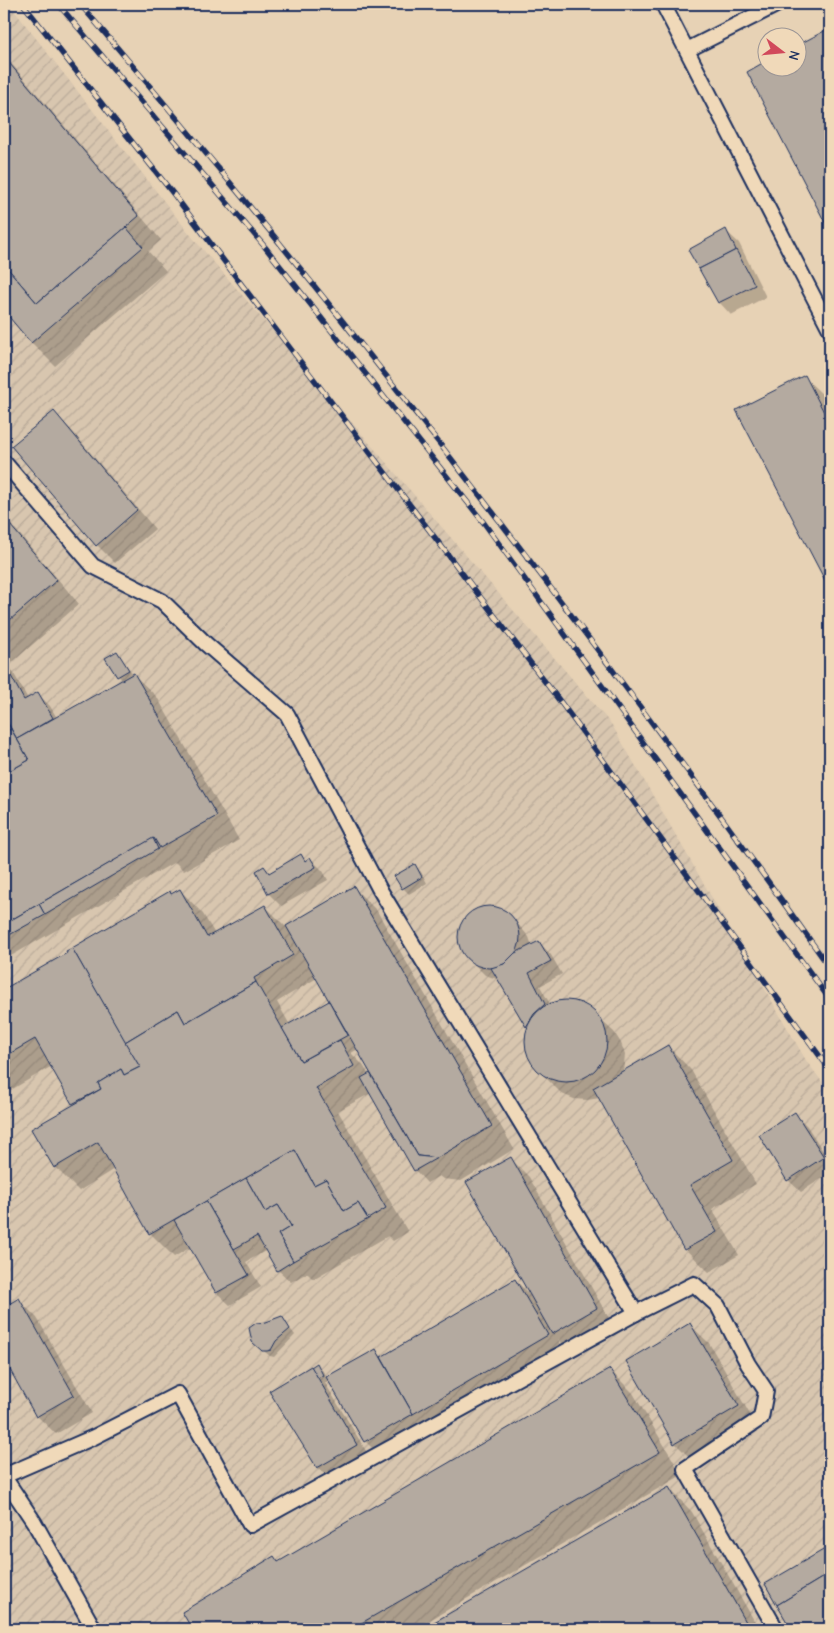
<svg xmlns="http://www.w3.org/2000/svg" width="834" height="1633" viewBox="0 0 834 1633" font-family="'Comic Neue',sans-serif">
<defs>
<pattern id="industrial-furrows" width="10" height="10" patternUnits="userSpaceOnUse" patternTransform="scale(1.25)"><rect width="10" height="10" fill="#d8c6af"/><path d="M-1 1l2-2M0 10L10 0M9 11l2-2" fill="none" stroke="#b9aa99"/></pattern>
</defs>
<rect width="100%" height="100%" fill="#e7d2b5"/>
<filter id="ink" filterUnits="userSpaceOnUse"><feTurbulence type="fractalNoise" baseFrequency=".02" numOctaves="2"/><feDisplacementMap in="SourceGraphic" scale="10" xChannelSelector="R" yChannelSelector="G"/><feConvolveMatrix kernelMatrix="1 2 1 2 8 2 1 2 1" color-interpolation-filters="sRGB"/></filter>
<g filter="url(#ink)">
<polygon fill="url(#industrial-furrows)" points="4,4 9,4 193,238 612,725 807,1062 830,1092 830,1629 4,1629"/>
<g fill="#0003" fill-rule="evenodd">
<polygon points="830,29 830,229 749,72 766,63 766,68 796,68 796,47"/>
<polygon points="4,55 161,240 148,251 166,271 55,366 32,343 4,309"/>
<polygon points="726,231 739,243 766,297 731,315 719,302"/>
<polygon points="804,377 823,395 830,410 830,587 738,411"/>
<polygon points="54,412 72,431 155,529 115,563 97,545"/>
<polygon points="4,516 79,604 9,665 28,699 38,694 50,706 57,718 123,680 118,676 117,653 133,674 157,697 239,840 184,871 175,862 4,960"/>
<polygon points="300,855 306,861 310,858 323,871 328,880 281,906 269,894 257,872 264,867 270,873"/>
<polygon points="415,866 421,872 427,883 409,894 403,888"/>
<path d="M354,888L377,911L514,1149L461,1181L443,1179L439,1176L427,1183L415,1170L371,1093L338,1111L408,1232L393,1241L388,1236L313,1279L307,1273L291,1282L278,1270L267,1250L246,1262L261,1287L230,1305L217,1293L191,1247L174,1257L150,1233L114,1169L79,1191L55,1167L33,1130L74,1105L52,1066L4,1094V991L180,890L203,914L215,934L265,906L286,927ZM317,978L330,1001L290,1025L277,1002ZM358,1049L372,1073L369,1075L363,1065L351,1053Z"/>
<polygon points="492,907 502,910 510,915 529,937 532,946 539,942 551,955 562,974 540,986 550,1004 558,1001 572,1001 584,1005 614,1032 621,1043 625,1055 623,1072 668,1046 691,1070 756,1184 712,1209 739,1255 709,1272 685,1249 600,1098 587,1100 574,1099 562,1094 533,1065 527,1053 525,1040 528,1027 500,980 485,975 465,955 460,946 459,936 460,926 465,918 473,911 482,908"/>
<polygon points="795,1114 807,1126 830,1162 830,1173 801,1192 788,1180"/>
<polygon points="510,1158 529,1177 614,1327 571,1352 558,1339 566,1354 383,1459 365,1441 330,1381 325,1383 374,1464 337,1486 318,1467 317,1365 323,1371 327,1379 376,1351 383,1358 515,1280 531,1296"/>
<polygon points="19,1300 37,1318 92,1413 56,1434 37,1416 4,1357 4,1309"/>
<polygon points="281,1317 295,1335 274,1357 270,1356 260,1348 266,1323"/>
<polygon points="690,1325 709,1343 756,1425 694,1462 675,1443 628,1362"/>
<polygon points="610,1370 633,1393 682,1475 414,1629 194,1629 184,1612 274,1557 279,1562"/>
<polygon points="669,1488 692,1512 759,1629 424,1629"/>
<polygon points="830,1547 830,1629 792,1629 767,1585"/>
</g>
<g fill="#b4aaa0" stroke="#1b2f5e">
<polygon points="830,28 830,232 747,72 766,61 766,68 796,68 796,46"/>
<polygon points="4,57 139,216 37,303 4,264"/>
<polygon points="126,227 143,247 31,343 4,311 4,264 37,303"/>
<polygon points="726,229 736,250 699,269 688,250"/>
<polygon points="736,250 755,285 718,303 699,269"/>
<polygon points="805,375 830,424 830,590 736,410"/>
<polygon points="54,411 137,510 96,546 11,446"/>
<polygon points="4,518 57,580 4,625"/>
<polygon points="117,651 129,670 117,677 105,658"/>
<polygon points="4,663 24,700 38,692 53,718 17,739 4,716"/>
<polygon points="134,673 217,816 160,848 154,838 4,924 4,774 29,760 17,739"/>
<polygon points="4,716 11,729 4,733"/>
<polygon points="11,729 29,760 4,774 4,733"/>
<polygon points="153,838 158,849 45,915 39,904"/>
<polygon points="301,854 305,861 310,857 316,867 268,894 256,871 264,866 269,873"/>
<polygon points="415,864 422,877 402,889 394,876"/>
<polygon points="354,886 492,1126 437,1158 418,1156 286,926"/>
<polygon points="180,889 207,937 265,905 293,955 254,978 256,982 185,1023 178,1010 125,1042 72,948 170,891 171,894"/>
<polygon points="39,904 45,915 4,938 4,924"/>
<circle cx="489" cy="937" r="31"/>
<polygon points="539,941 551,961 529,973 545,1004 534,1014 526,1027 491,968 504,964 515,953"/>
<polygon points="72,948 140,1067 124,1075 121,1069 98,1083 101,1089 72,1104 35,1039 4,1057 4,989 67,953 66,951"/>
<polygon points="256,982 301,1061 340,1040 354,1066 316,1088 386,1208 368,1219 358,1203 344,1211 326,1179 314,1185 295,1150 149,1234 98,1142 54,1168 31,1129 101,1089 98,1083 121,1069 124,1075 140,1067 125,1042 178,1010 185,1023"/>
<circle cx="566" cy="1041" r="41"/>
<polygon points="329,1001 348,1035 301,1061 282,1028"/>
<polygon points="668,1045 733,1160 690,1185 717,1232 684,1250 593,1088"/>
<polygon points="370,1073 418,1156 437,1158 414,1171 361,1078"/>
<polygon points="795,1112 824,1157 787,1181 759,1135"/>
<polygon points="295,1150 314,1185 326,1179 344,1211 358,1203 368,1219 293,1261 278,1234 291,1226 278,1205 265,1212 246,1178"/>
<polygon points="511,1157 597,1308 552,1334 466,1182"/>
<polygon points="246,1178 265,1212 278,1205 291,1226 278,1234 293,1261 277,1271 257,1236 234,1249 206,1201"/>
<polygon points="206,1201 249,1275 216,1293 174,1220"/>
<polygon points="515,1279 548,1335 413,1414 381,1357"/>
<polygon points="19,1298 74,1395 36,1417 4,1359 4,1307"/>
<polygon points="282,1316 290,1329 276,1341 271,1350 267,1351 262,1351 252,1342 249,1328 256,1323 266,1322"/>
<polygon points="690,1323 739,1406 674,1444 626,1361"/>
<polygon points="376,1349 413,1414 364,1442 326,1377"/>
<polygon points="317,1363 323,1375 318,1378 311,1367"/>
<polygon points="311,1366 357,1445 317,1468 269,1391"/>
<polygon points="610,1369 660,1452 351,1629 192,1629 182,1612 274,1556 278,1562"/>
<polygon points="669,1487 750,1629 422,1629"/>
<polygon points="830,1546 830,1573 777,1605 765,1584"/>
<polygon points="830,1573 830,1629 791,1629 777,1605"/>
</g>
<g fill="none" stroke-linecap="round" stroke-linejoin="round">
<g stroke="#1b2f5e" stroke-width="18">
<g id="lane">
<polyline points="663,4 830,329"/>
<polyline points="687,50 778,4"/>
<polyline points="4,462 93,566 162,601 206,644 287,714 380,890 636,1313"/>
<polyline points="4,1476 94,1437 178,1394 250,1525 636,1313 694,1284 718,1306 748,1364 766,1391 761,1418 685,1469 776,1629"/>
<polyline points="4,1477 34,1522 94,1629"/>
</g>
</g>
<use href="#lane" stroke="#f0d9b9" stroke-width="14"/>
<g stroke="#1b2f5e" stroke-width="5.5">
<g id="rail">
<polyline points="23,4 175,196 245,289 562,704 830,1070"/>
<polyline points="58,4 265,247 484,523 830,1000"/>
<path d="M80,4C345,313 594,636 830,968"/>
</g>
</g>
<use href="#rail" stroke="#f0d9b9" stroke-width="4" stroke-dasharray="11" stroke-linecap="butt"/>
</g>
</g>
<rect width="834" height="1633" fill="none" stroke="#f0d9b9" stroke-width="20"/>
<rect x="10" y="10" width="814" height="1613" fill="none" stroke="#1b2f5e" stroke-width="2" filter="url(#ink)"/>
<g transform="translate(782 52) rotate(106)"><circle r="24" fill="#f0d9b9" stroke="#9b9595"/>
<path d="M0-4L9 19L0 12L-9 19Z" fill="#d1495b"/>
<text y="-8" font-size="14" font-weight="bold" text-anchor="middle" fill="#1b2f5e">N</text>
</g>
</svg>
